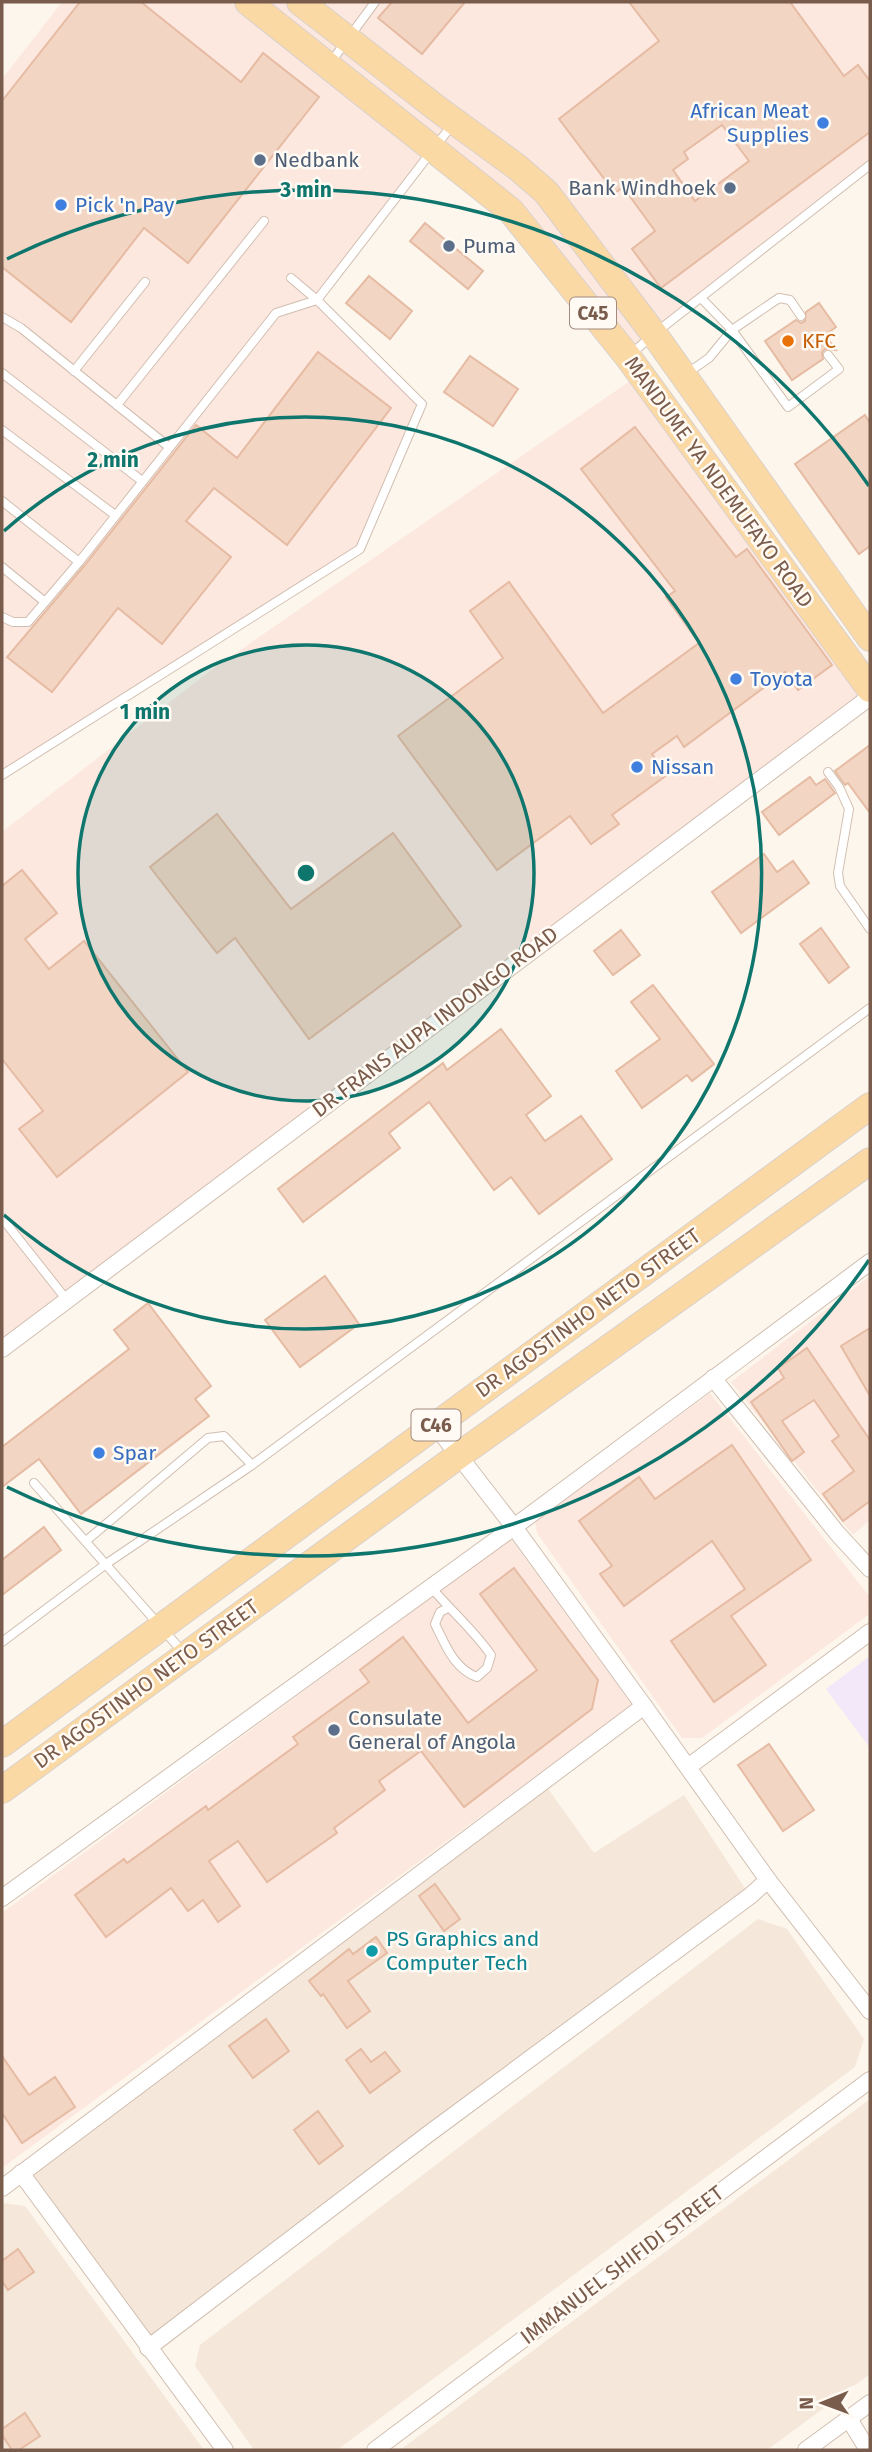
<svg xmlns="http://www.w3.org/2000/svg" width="872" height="2452" viewBox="0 0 872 2452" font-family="'Fira Sans',sans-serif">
<rect width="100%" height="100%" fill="#fdf6ec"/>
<g fill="#f5e8da">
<polygon points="544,1783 594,1853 684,1795 750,1896 148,2348 21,2173"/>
<polygon points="758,1919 787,1929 864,2039 855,2067 337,2450 254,2450 195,2366 200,2345"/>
<polygon points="870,2099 870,2374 767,2450 400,2450"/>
<polygon points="2,2203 25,2206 204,2450 2,2450"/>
</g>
<g fill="#fde8e0">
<polygon points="62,2 230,2 426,162 318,300 422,404 360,549 2,777 2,79"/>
<polygon points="248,2 870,2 870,165 628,357 511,211"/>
<polygon points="640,374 870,689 2,1349 2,832 210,671"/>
<polygon points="870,1276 870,1520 853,1535 731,1382"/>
<polygon points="710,1393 869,1596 868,1615 702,1738 682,1738 537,1533 535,1521"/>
<polygon points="511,1539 632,1705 2,2168 2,1913"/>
</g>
<polygon fill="#f3e8fa" points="870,1656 870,1748 826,1689"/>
<g fill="#f3d5c3" stroke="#e6bba3" stroke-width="2" fill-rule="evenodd">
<polygon points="80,2 141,2 241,82 263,53 319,97 188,263 144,228 71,322 2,267 2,101"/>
<polygon points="392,2 465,2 422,54 378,18"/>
<path d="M629,2H790L844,76L858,65L870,81V132L661,288L632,249L655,231L623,187L615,193L559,119L659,41ZM722,125L749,161L695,201L673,170L688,159L684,152Z"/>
<polygon points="425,223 483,271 468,289 410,241"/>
<polygon points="369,276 412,311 390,339 346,303"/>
<polygon points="819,303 836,327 825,335 836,350 825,349 822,353 823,359 792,380 765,341 796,320 801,323 805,321 806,312"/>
<polygon points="318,352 391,408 287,545 214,488 186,521 231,557 162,644 118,608 52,692 7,657 84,566 196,425 237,458"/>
<polygon points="470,356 518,389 493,426 444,392"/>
<polygon points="865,415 870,423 870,546 859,554 795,464"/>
<polygon points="635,427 736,557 747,549 832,665 798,690 785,672 684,747 677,736 652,754 667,775 612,815 619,824 591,844 570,816 497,870 398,736 503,658 470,611 509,582 603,713 699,643 666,597 675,591 581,469"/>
<polygon points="870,745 870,813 848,783 845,785 835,771"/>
<polygon points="810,777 816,785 825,779 835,793 779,835 762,812"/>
<polygon points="217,814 291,909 393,833 461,926 309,1039 235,938 217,953 150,867"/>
<polygon points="764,854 777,872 793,861 809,883 741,933 712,892"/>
<polygon points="22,870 57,913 25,939 49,969 84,941 188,1072 57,1177 19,1129 43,1111 2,1059 2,886"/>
<polygon points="821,928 849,967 829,983 800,944"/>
<polygon points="621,930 640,955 613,975 594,951"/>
<polygon points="653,985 714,1064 692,1081 687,1075 642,1108 616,1071 660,1039 631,1002"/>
<polygon points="501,1029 551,1096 526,1115 545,1141 581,1116 612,1159 539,1214 511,1177 494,1190 429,1102 389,1133 400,1148 303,1222 278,1189 443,1063 447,1070"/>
<polygon points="325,1276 359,1324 300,1367 265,1320"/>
<polygon points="148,1303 211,1386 195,1399 209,1416 81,1514 39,1459 2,1487 2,1447 129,1349 114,1330"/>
<polygon points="870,1328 870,1396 841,1346"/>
<polygon points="807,1348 870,1440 870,1501 843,1521 823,1494 854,1471 832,1441 839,1436 814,1400 782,1421 804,1452 792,1461 751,1402 784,1378 778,1368"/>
<polygon points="732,1445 811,1560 731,1616 766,1665 714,1702 671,1641 745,1589 712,1541 624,1606 600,1574 612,1566 579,1521 639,1477 655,1499"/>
<polygon points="44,1527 61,1550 2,1595 2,1560"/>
<polygon points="514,1568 598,1680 592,1709 464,1807 421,1751 379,1781 385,1790 334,1828 337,1833 267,1882 238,1841 209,1861 240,1906 218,1922 203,1900 188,1911 171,1888 106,1937 75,1895 124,1859 127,1863 206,1806 208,1810 298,1744 293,1737 369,1682 360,1670 403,1637 468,1723 537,1670 480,1594"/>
<polygon points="769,1744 814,1810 783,1831 738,1765"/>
<polygon points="435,1884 460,1919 444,1931 419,1896"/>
<polygon points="376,1937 387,1953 348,1981 370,2011 347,2028 323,1994 321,1996 309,1981 349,1949 353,1954"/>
<polygon points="266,2019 289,2051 253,2078 229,2046"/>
<polygon points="361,2049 371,2062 385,2052 400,2071 370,2093 346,2060"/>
<polygon points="2,2056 29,2095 55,2077 75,2107 22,2143 2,2113"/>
<polygon points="318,2111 343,2146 319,2164 294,2130"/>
<polygon points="18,2249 34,2272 8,2290 2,2281 2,2261"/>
<polygon points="25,2413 40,2436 19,2450 12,2450 2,2435 2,2429"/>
</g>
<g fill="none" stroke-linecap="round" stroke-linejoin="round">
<g stroke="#d1beb0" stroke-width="10">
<g id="service">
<polyline points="331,62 375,2"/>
<polyline points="291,278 317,300"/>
<polyline points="701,298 732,330 788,407 839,369 828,355"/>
<polyline points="2,317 21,328 169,447"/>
<polyline points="630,355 654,334 870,165"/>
<polyline points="74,371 145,282"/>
<polyline points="2,373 142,481"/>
<polyline points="686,374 709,358 732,330 779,298 790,300 801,316"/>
<polyline points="117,405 264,221"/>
<polyline points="2,430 115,515"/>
<polyline points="2,501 79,562"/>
<polyline points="2,567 45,602"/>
<polyline points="2,617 13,622 28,622 79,562 276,313 317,300"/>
<polyline points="828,772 839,787 849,809 838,873 840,886 870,929"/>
<polyline points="2,775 360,549 422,404 317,300 452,125"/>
<polyline points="2,1218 66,1299"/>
<polyline points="34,1483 182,1651"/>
<polyline points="86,1541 208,1438 224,1436 252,1465"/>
<path d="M431,1587C450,1610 473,1629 491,1655L487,1668L477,1677C454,1669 445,1644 435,1624L440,1612L448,1608"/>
<polyline points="2,1642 106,1564 252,1465 870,1008"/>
</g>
</g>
<g stroke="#d1beb0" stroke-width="18">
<g id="minor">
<polyline points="2,1349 870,697"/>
<polyline points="713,1378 837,1533 870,1569"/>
<polyline points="435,1425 514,1527 644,1706"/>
<polyline points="688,1767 870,1632"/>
<polyline points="2,1898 514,1527 870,1262"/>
<polyline points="21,2173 225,2450"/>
<polyline points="2,2188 644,1706 768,1880 870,2011"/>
<polyline points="148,2348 427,2135 750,1896 768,1880"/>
<polyline points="849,2419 868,2450"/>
<polyline points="375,2450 870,2080"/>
<polyline points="806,2450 870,2403"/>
</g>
</g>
<g stroke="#dad1cd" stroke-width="28">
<g id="primary">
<polyline points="248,2 511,211 628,357 870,689"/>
<polyline points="300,2 439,110 517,167 546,192 654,334 870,638"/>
<polyline points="2,1744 870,1106"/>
<polyline points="2,1790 458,1456 870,1161"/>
</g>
</g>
<use href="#service" stroke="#fff" stroke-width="8"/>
<use href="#minor" stroke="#fff" stroke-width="16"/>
<use href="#primary" stroke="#fbd9a5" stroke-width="26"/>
</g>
<circle cx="306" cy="873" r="228" fill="#0f766e" fill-opacity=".12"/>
<g fill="none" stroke="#0f766e" stroke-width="3.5">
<circle cx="306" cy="873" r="228"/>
<path d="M4 531A456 456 0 1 1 4 1215"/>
<path d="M869 1260A683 683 0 0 1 7 1487M7 259A683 683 0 0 1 869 486"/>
</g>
<g fill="#3f7fe0" stroke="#fffaf3" stroke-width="2.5">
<circle cx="823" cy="123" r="7"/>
<circle cx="61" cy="205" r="7"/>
<circle cx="736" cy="679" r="7"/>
<circle cx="637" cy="767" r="7"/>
<circle cx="99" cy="1453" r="7"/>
</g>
<g fill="#5c6f8a" stroke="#fffaf3" stroke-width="2.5">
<circle cx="260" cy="160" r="7"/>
<circle cx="730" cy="188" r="7"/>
<circle cx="449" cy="246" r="7"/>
<circle cx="334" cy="1730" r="7"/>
</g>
<circle fill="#e8710a" stroke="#fffaf3" stroke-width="2.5" cx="788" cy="341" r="7"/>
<circle fill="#0f9aa8" stroke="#fffaf3" stroke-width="2.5" cx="372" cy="1951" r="7"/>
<g text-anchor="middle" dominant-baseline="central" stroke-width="5" stroke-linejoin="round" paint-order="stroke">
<g fill="#fffaf3" stroke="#a28b7f" stroke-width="2">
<rect x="570" y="297.5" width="46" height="31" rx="5"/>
<rect x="411.5" y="1409.5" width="49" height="31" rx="5"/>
</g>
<g font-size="19" font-weight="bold" fill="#7a5c4d">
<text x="593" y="313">C45</text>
<text x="436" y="1425">C46</text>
</g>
<g font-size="21" fill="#366cbe" stroke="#fffaf3" text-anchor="start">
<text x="809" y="111" text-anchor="end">African Meat<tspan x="809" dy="24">Supplies</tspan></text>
<text x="75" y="205">Pick 'n Pay</text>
<text x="750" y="679">Toyota</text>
<text x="651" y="767">Nissan</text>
<text x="113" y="1453">Spar</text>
</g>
<g font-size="21" fill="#4e5e75" stroke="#fffaf3" text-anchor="start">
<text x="274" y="160">Nedbank</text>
<text x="716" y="188" text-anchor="end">Bank Windhoek</text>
<text x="463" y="246">Puma</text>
<text x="348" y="1718">Consulate<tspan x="348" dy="24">General of Angola</tspan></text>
</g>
<g font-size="21" fill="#c56008" stroke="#fffaf3" text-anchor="start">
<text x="802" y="341">KFC</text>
</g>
<g font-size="21" fill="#7a5c4d" stroke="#fffaf3">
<text transform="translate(719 482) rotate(54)">MANDUME YA NDEMUFAYO ROAD</text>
<text transform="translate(435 1022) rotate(-37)">DR FRANS AUPA INDONGO ROAD</text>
<text transform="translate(588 1313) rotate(-36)">DR AGOSTINHO NETO STREET</text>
<text transform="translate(146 1684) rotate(-36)">DR AGOSTINHO NETO STREET</text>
<text transform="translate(622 2265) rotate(-37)">IMMANUEL SHIFIDI STREET</text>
</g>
<g font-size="21" fill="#0d838f" stroke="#fffaf3" text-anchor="start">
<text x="386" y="1939">PS Graphics and<tspan x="386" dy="24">Computer Tech</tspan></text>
</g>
</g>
<circle cx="306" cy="873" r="10" fill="#0f766e" stroke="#fffaf3" stroke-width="3.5"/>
<g font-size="21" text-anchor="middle" font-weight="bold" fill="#0f766e" stroke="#fffaf3" stroke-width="5" stroke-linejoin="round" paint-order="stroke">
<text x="306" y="197">3 min</text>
<text x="113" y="467">2 min</text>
<text x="145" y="719">1 min</text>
</g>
<rect width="872" height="2452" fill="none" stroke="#7a5c4d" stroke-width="7"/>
<g transform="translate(823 2403) rotate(269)" stroke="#fffaf3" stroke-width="5" paint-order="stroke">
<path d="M0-5L12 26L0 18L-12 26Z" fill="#7a5c4d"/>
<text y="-10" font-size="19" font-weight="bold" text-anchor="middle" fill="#7a5c4d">N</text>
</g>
</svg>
